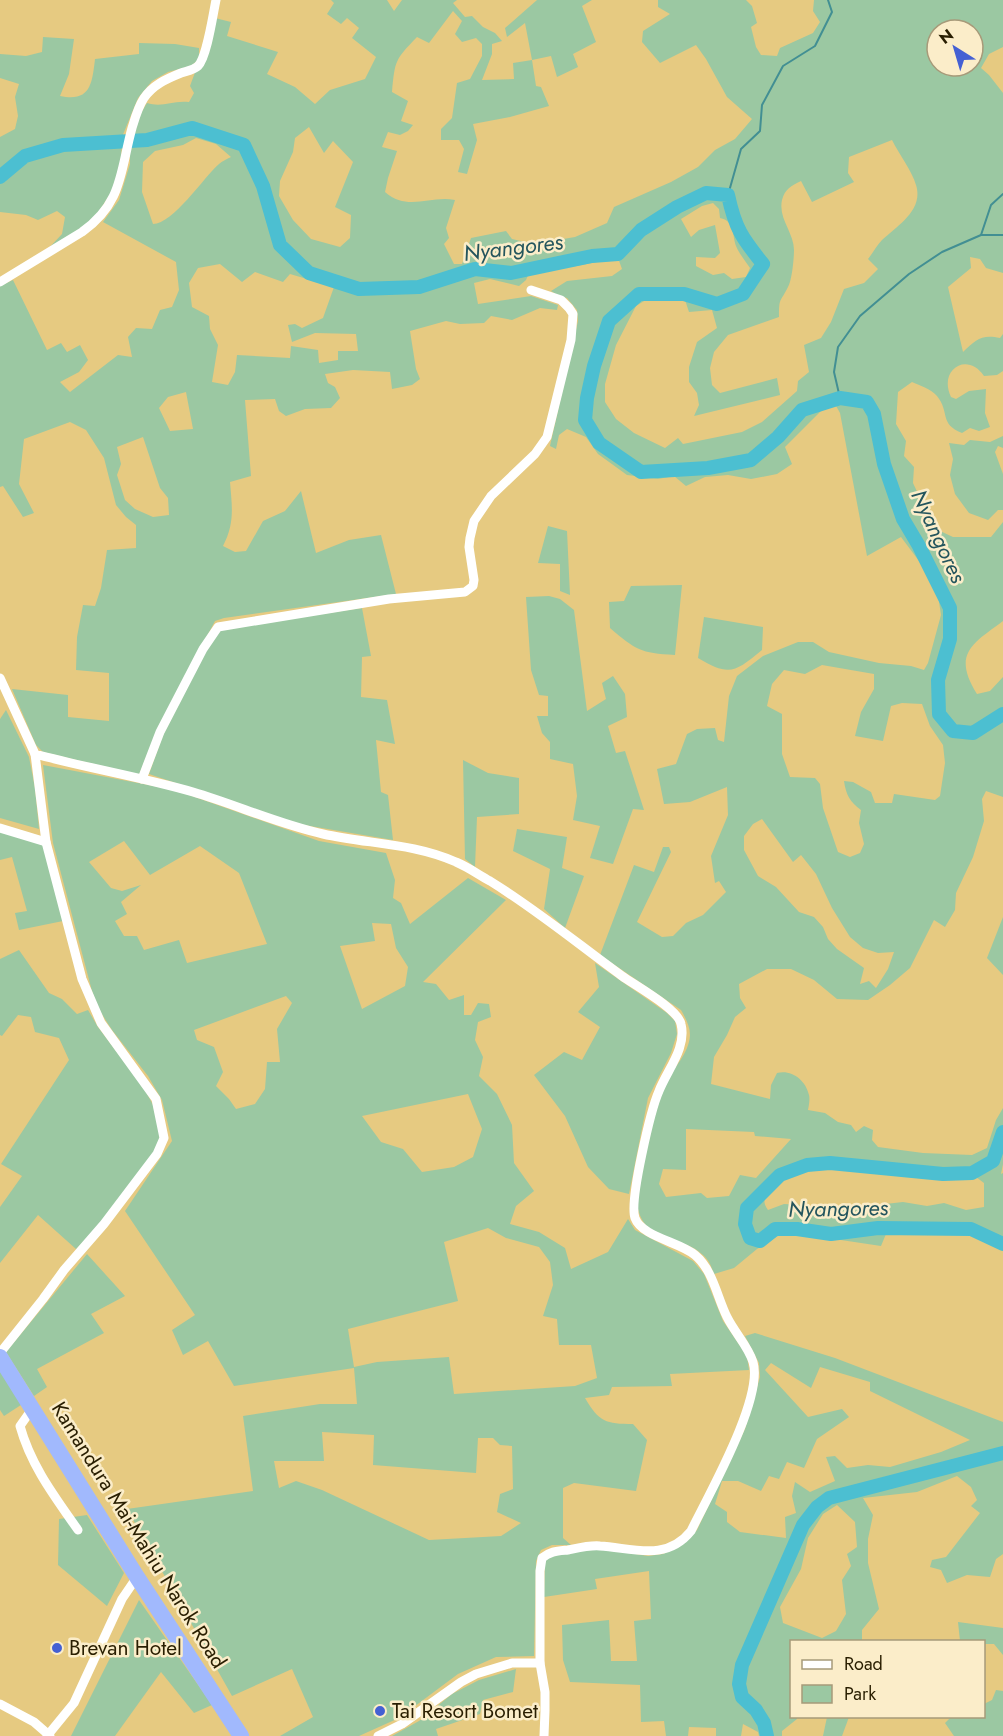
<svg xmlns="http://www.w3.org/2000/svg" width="1003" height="1736" viewBox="0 0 1003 1736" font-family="Jost,sans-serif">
<rect width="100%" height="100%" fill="#e6ca81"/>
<g fill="#9bc8a2" fill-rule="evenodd">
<path d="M331,0H387L394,11L402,0H457L453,3L465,17L472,16L483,27L495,33L502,41L492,44V54L482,80L514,79L513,63L532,60L525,23L507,37L505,28L537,0H592L582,6L596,42L573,54L578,67L557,77L551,56L532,60L536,86L541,87L549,106L510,117L473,124L477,140L467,174L458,172L464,149L459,140H441V129L452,118L457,83L470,79L482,56V44L476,38L462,42L455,34L462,21L453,11L429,43L417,37C395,60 395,60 392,92L408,101L401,121L413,125L408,131L400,135L388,132L382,147L397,151L388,178L385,192C408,212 430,195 455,200L446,228L449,238L444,244L454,264H462L471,238L506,231L512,239L534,244L575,237L607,223L614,207L671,182L698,167L715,150L735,139L752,119L727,97L706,59L696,45L660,63L642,42L643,31L670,14L658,7V0H746L752,6L757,23L751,27L756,47L761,55L777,56L780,48L813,33L820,22L813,11L814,0H1003V47L989,54L981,68L989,75L1003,93V273L986,268L980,259L970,257L971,268L948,287L963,352C976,340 981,334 1000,338L1003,334V371L997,375L984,376C967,351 938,370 951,397L956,399L969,391L986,389L985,413L990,427L979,431L970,428L962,433C939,424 950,412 937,396C931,389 919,385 912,382L898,392L896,424L906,441L904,456L914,467L913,483L929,517L940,531L953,537H991L1003,522V621C972,644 952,654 977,694L990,691L1003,677V797L986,791L982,799L984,821L973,857L956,893L955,910L945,927L934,920L910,968L890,985L868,1000L837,999L814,980L791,969H767L739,984L740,998L746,1008L735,1017L727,1035L714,1057L711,1084L770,1099L771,1085L777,1073C791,1069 806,1080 809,1095C810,1099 809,1105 808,1110L825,1113L838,1122L851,1125L856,1132L864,1126L873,1130L872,1140L878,1147L923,1153L972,1155L987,1148L996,1120L1003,1108V1164L1001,1174L1003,1173V1248C978,1228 925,1232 894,1231L886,1234L881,1246L801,1234L778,1236L757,1249L734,1268L714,1274C712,1269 710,1262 706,1258C686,1234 647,1246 638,1209C634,1190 657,1104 665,1084C673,1068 689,1054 690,1035C690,1026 685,1017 681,1010L600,955L634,865L654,872L663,847H669L671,852L637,922L662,937L673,936L686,923L703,915L726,892L719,881L715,883L711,856L728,815L727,787L690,802L664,804L657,769L676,764L687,734L697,729L715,728L718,740L724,742L729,696L737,676L763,656L798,642H813L829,652L879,663L911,666L924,670L928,663L941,615L938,595L931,577L901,537L867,556L840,413L835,404L821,411L785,447L792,464L777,474L751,479L728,475L705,477L686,486L674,476L658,479L627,475L598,454L586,437L567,429L559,435L556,449L550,446L578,321L577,310L567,298L559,296L551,291L567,281L612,276L622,269L618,258L576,266L529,273L526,280L519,286L490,279L474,283L478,304L531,296L558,305L557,310L540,308L512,320L491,316L484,323L460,324L446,321L410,331L416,369L420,379L412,385L392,389L390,372L353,370L325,374L328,383L335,387L340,398L331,408L305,409L286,416L279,411L275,399L245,400L251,476L230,482C232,507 235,523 223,546L235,552L246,551L263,521L285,511L301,491L316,553L349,540L381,535L396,594L224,618L215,621L156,733L139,775L43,752L36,745L12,689L68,695V717L109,721V673L76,670L77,637L83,605L95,606L101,588L107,550L136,548V525L126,517L116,505L104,458L86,430L70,422L24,439L19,484L34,513L23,517L3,486L0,487V286L13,280L47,350L61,343L67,352L80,345L88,360L79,372L60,382L70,392L118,355L132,357L128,337L136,328L152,329L160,310L172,307L179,290L176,262L103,222L119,200L130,164V150L138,118L147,103C163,108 172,100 189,102L194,93L190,86L215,18L231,22L227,36L278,52L267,74L295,87L315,104L330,90L365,79L376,57L352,38L359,28L347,18L341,24L327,14L334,3ZM937,30H973V66H937ZM309,127L324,153L333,141L353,162L335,207L351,215L350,238L340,247L311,239L293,220L279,196L280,181L293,152L295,138ZM196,138L216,144L231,157C227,159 222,161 219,164C204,177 173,224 153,224L142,192L143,162L155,151L183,145ZM892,140C899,154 912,171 916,185C924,210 897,226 882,240C876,246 873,253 868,259L878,269L864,283L844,289L831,322L821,338L804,345L809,372L798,381L797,391L762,422L742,432L683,444L678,438L665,448L634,433L616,419L605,402V384L616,345L636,306L649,298L684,297L689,312L712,310L717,328L697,342L689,367V382L697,393L699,405L694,416L780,395L777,378L720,393L712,385L710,368L714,352L728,335L779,317C779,297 780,303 788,287C792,280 794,258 794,250C794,232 778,219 782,200C785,189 791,186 801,181L812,202L854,182L848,173L849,157ZM713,203L719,209L720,218C735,221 732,234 736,246C739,253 745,261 750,268L746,277L732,279L724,273L713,275L696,266V257L715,258L720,253L715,225L699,230L691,237L681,219L702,206ZM220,264L242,282L255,272L283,282L290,274L334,287L323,318L302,328L295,324L288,325L292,342L315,333L356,334L358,351H338V360L319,363L318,350L291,346L290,358L237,355L235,372L228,385L212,382L218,345L210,329L209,316L192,307L189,283L198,268ZM186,392L193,429L170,431L159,408L168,397ZM143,437L160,488L168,498L169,515L153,517L135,509L125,500L117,475L121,464L117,447ZM822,665L874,674V689L861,712L855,736L883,741L891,706L902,703L922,704L930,726L943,745L945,763L940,796L935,800L894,794L892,803H875L871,792L853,782L844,781C846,795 850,802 861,810L859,823L864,844L860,853L850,857L838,852L823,808L820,784L815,778L790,777L782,754V714L767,706L772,684L784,670L805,674ZM762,819L793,862L801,855L816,874L832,908L850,937L863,948L878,953L894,952L888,969L876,988L869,981L860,984L864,968L837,949L828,939L823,927L814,917L799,912L776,887L758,876L744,850V836L753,824ZM686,1129L754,1132L755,1136L791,1139L756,1178L740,1175L729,1196L707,1198L701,1193L666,1197L659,1184L663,1169L686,1170ZM813,1168L856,1169L957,1180L976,1177L984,1183V1207L966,1210L944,1203L927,1206L903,1202L823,1211L803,1205L784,1204L768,1210C751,1188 799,1173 813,1168Z"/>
<path d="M43,37L74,39L69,74L60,96C90,102 92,85 95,59L139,54V43L175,44L199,48V59L191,66L168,72L152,81L138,98L122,137L121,164L112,191L94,219L66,239L48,249L62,234L65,217L57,211L38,220L26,215L0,212V137L15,129L18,116L15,97L19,84L0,78V54L26,56L42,52Z"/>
<polygon points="1003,436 1003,448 998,446 995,452 1003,474 1003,510 998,510 988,520 969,513 955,494 950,475 953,459 949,443 964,445 970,440 990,442"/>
<polygon points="548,526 567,531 570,595 560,591 560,564 538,563"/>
<path d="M682,585L675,655C640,653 636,650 610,628L609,602L624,601L631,586Z"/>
<polygon points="549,596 560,599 574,610 587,711 606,699 602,683 613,676 625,694 627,717 608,726 616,753 625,751 644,810 633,809 613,864 590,858 600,826 573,820 577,796 573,764 550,759 550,742 542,733 537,716 548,716 548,696 539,695 531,670 526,597"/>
<polygon points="362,608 371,656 362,657 361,697 387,700 395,744 376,740 381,792 388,795 393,840 298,824 149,774 163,735 213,637 221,629"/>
<path d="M704,617L763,627L762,650C735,672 730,677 698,658Z"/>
<polygon points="6,710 29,757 35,788 39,829 0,818 0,719"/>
<polygon points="463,760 488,773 519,778 519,814 477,817 475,867 465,859"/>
<path d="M43,765L175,790L319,841L386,853L395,880L393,898L401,903L410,924L468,878L506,900L423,982L436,984L449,1000L464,995V1015H471L478,1003L489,1004L491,1017L478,1022L475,1040L483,1057L479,1076L497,1094L512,1125L514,1163L534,1191L516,1206L510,1224L539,1232L565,1248L571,1269L608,1252L628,1219L635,1230L693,1261L704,1274L723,1321L747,1356L749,1370L670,1374L672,1386L612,1387L609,1395L585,1398C599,1422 606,1424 633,1424L647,1440L636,1491L574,1483L563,1488V1538L571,1545H552L541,1550L536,1561L534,1656L496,1657L458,1674L399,1718L359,1736H280L313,1717L292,1669L232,1696L127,1509L253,1491L243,1416L320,1404H357L354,1368L234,1386L208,1341L183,1355L172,1330L195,1315L125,1211L172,1141L162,1100L148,1076L112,1030L98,1008L92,991L53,843ZM124,841L150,875L200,846L239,873L267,944L187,963L179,940L144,950L137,936H124L115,921L127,914L121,902L141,885L122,891L111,888L89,862ZM372,923L391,924L396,948L408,967L405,986L362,1009L340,946L375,941ZM286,996L292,1003L277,1029L280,1062H267L265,1089L255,1104L236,1109L229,1099L216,1086L223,1072L214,1047L197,1040L194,1030ZM468,1094L482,1129L473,1157L454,1167L422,1172L403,1149L381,1142L362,1116ZM488,1228L506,1238L539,1247L550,1262L553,1285L543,1316L557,1319L559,1345H591L597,1378L575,1386L454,1394L449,1357L377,1362L354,1367L348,1329L458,1301L444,1242ZM322,1432L374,1435L373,1465L476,1473L478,1438H493L500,1445L512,1446L513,1489L500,1494L497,1512L521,1523L501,1536L429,1540L322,1490L296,1481L279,1488L274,1461H324Z"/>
<polygon points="517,829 567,837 562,868 584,876 565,928 544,909 550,869 513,851"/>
<polygon points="0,831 44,844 63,921 19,930 15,913 27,911 12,857 0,860"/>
<polygon points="1003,917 1003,975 987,958"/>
<polygon points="19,950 49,993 62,999 77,1014 88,1010 98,1027 144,1088 153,1105 160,1135 157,1148 105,1221 76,1249 38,1215 0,1263 0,1207 22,1176 1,1164 69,1060 59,1038 35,1032 31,1017 18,1015 2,1036 0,1035 0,959"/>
<polygon points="595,963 667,1013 675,1021 677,1034 671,1053 648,1098 629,1194 609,1189 588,1167 565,1116 534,1075 564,1052 582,1060 600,1027 578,1012 599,987"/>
<polygon points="87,1254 125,1296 91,1314 104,1333 37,1369 47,1387 34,1396 6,1352"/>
<path d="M755,1333L835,1358L1003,1422V1554L996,1559L990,1577L967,1575L947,1583L941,1570L930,1567L932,1560L946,1557L980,1513L971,1506L977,1500L971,1487L957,1476L917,1492L863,1498L873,1515L868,1539V1563L879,1609L862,1630V1641L792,1642V1716L797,1717V1719L782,1731V1736H759L758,1732L743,1724L741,1736H716V1728L689,1727L688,1736H666L664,1721L641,1722L640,1685L570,1682L563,1660L562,1625L609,1620L611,1661H637L634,1621L651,1619L649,1571L595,1579L597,1589L544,1597L545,1560L552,1554L597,1548L648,1556L663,1554L680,1546L697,1530L745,1429L760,1377L759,1363L745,1336ZM771,1363L811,1388L820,1367L870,1382V1391L970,1440L941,1452L890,1467L868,1465L847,1468L835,1456L826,1457L835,1481L810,1492L795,1482L792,1496L796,1513L785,1517L786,1538L740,1532L727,1522V1512L715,1504L722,1481H738L761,1491L769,1476L779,1479L787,1462L804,1468L817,1439L849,1417L842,1409L808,1417L765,1370ZM837,1505L855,1522L857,1547L847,1554L851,1566L842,1580L846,1614L836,1631L822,1638L783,1623L780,1607L801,1569L808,1538L823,1514Z"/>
<polygon points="0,1367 24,1403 4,1416 0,1410"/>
<polygon points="87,1515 124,1573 107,1606 58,1565 59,1519"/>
<polygon points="139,1600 212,1705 194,1713 161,1672 115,1736 71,1736"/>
<polygon points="958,1622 1003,1628 1003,1655 994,1644 984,1644 984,1642 960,1641"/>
<polygon points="516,1669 513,1692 483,1700 480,1714 436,1729 438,1736 392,1736 419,1721 452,1694 479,1680"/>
<polygon points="996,1690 1003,1691 1003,1736 954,1736 945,1723 951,1717 984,1716 984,1704 992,1700"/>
<polygon points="827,1717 849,1717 842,1736 823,1736"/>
</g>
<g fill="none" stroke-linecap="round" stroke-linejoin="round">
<g stroke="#428f93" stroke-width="2">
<polyline points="728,195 741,149 760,131 762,105 783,66 815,46 832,12 828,0"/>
<polyline points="981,235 991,205 1003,194"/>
<polyline points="840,398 834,372 838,347 860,316 909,274 942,252 981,235 1003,235"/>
</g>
<g stroke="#4cbfd1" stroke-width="14">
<path d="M0,177L25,156L63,145L147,140L192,128L244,145L263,186L280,245L309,273L359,289L419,287L475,269L511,273L592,256L618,254L641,230L677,207L706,193L728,195C735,228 742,238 763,264L743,294L717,304L684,294H639L609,321L594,366L587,398L585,420L599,443L641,472L708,468L751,460L778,437L802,410L840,398L867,402L874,414L884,464L903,519L919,546L950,608V639L938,680L939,714L953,731L973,733L1003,714"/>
<polyline points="1003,1132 993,1161 972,1173 943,1174 830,1163 807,1165 780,1175 747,1208 745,1224 750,1238 760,1241 775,1229 797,1229 831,1234 878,1228 971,1229 1003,1244"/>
<polyline points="767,1736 764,1723 756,1710 742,1697 739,1684 742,1665 803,1525 817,1507 829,1498 1003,1453"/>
</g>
<g stroke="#fff" stroke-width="9">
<path d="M0,282L82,232C123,203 120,171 132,128C135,118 138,107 144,98C153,85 166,79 181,73C187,71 194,70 198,66C207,57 213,14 216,0"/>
<path d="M0,678L35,754C87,768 141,777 193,792C237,805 278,824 323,834C367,844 414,843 456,862C468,867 479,875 490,881C537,910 578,944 622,976C636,986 678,1009 681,1024C687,1048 667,1070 659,1091C651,1109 629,1201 635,1218C642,1237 680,1242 695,1255C713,1270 717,1297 727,1317C735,1333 748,1346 753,1362C764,1398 708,1496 691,1531C666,1562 633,1548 600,1546C590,1545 578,1548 568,1550C558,1551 550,1551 542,1558L540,1571V1663L545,1692V1711L544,1736"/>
<polyline points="142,779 160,732 203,649 218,627 389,599 465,592 473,586 474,580 469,547 470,538 474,521 491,496 535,454 547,437 571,340 573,314 569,308 561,300 531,290"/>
<polyline points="0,828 46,842"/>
<polyline points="0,1353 43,1299 64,1270 104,1224 157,1154 164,1138 156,1099 101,1023 82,979 46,842 35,754"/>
<path d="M32,1409L20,1426C31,1466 55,1497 78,1530"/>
<polyline points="0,1704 34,1722 50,1736"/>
<polyline points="47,1736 74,1703 122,1599 137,1577"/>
<polyline points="378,1736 402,1724 461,1682 476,1674 512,1663 540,1663"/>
</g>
<polyline stroke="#a1b9fd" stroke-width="16" points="0,1357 137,1577 241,1736"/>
</g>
<g fill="#4460d3" stroke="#fbedc9" stroke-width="2">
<circle cx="57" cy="1648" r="6"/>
<circle cx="380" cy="1711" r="6"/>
</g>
<g text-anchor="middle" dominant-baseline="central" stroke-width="5" stroke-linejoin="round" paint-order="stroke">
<g font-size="21" fill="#291e01" stroke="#fbedc9">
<text transform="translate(139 1535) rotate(58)">Kamandura Mai-Mahiu Narok Road</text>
</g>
<g font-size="21" fill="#291e01" stroke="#fbedc9" text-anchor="start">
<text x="69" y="1648">Brevan Hotel</text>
<text x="392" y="1711">Tai Resort Bomet</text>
</g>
<g font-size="22" font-style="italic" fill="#24555d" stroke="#fbedc9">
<text transform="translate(513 247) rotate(-7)">Nyangores</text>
<text transform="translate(939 536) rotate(65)">Nyangores</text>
<text transform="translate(838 1208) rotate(-1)">Nyangores</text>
</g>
</g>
<rect x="790" y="1640" width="195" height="78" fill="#fbedc9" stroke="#a79a79" stroke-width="1.5"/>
<rect x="802" y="1660" width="30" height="9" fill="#ffffff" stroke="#a79a79" stroke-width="1.5"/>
<text x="844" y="1670" font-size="18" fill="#291e01">Road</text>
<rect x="802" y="1685" width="30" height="18" fill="#9bc8a2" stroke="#a79a79" stroke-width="1.5"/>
<text x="844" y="1700" font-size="18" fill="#291e01">Park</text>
<g transform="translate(955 48) rotate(323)"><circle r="28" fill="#fbedc9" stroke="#a79a79" stroke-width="1.5"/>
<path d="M0-4.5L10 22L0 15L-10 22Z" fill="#4460d3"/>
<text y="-9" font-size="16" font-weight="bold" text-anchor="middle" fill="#291e01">N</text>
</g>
</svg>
